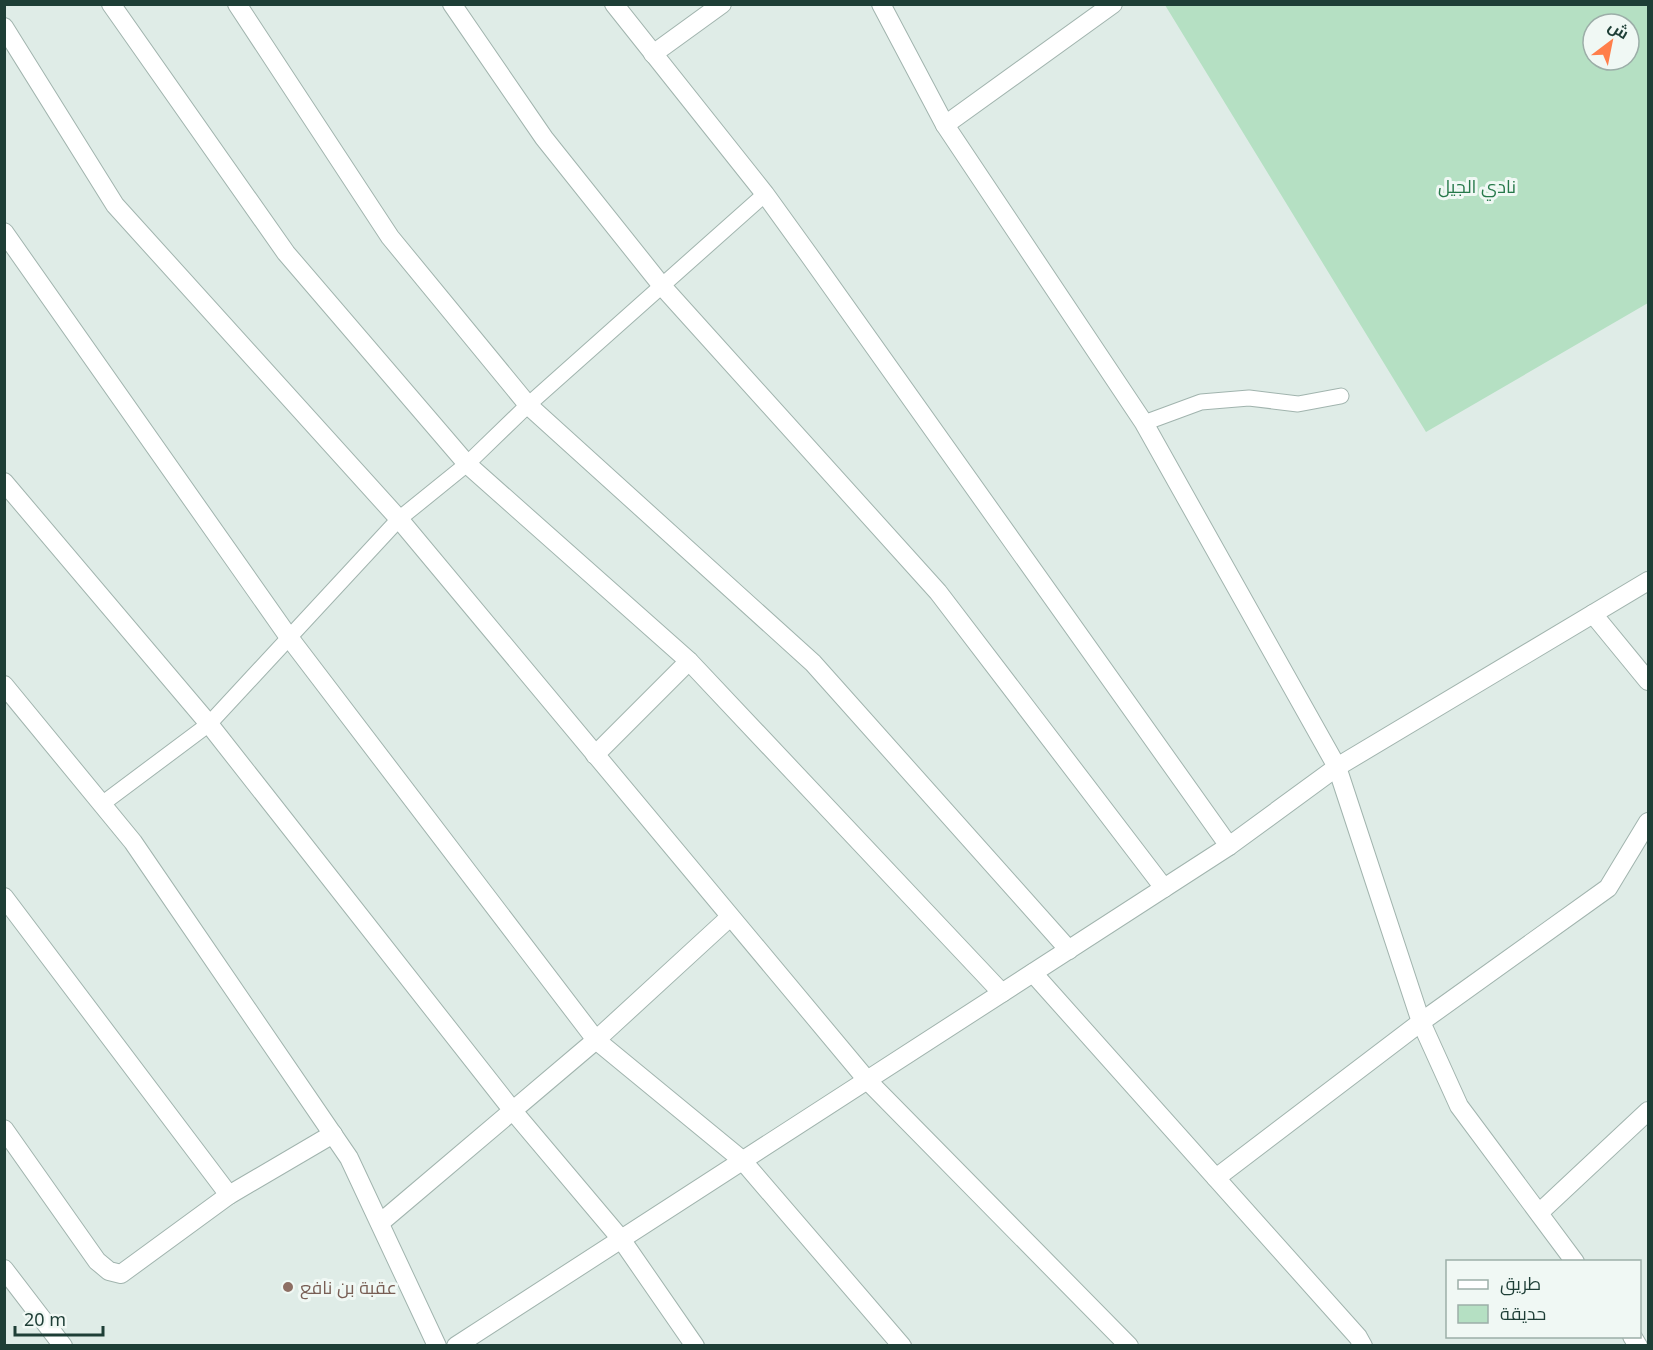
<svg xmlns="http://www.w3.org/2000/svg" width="1653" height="1350" viewBox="0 0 1653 1350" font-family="'Noto Sans',Cairo,sans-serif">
<rect width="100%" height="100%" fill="#dfece7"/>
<path fill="#b5e0c3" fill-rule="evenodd" d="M1165,5H1648V303L1426,432ZM1593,24H1629V60H1593Z"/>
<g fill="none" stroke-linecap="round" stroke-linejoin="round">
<g stroke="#a1b4ae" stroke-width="17">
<g id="lane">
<polyline points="1144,423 1201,402 1249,398 1298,404 1341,396"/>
<polyline points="102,804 209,724 399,519 467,464 528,405 765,194"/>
</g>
</g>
<g stroke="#a1b4ae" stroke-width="20">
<g id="street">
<polyline points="111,4 286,253 467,464 689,661 1002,993"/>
<polyline points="237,4 390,237 528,405 813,663 1069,950"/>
<polyline points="452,4 544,138 662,286 938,592 1164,888"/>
<polyline points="614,4 765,194 809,255 1229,846"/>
<polyline points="881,4 945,125 1144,423 1337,767 1421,1022 1459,1106 1575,1262"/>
<polyline points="4,27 115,205 399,519 867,1080 1129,1346"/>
<polyline points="653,54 722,4"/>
<polyline points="945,125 1113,4"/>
<polyline points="4,232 288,636 596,1040 742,1160 902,1346"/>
<polyline points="4,482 209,724 513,1111 621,1239 695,1346"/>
<polyline points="1593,614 1648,681"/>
<polyline points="4,685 133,842 349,1158 437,1346"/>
<polyline points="595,755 689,661"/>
<polyline points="4,897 229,1195"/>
<polyline points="1033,973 1358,1337 1363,1346"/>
<polyline points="4,1129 97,1261 109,1271 121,1274 229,1195 333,1134"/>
<polyline points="1216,1178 1421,1022 1608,888 1648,822"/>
<polyline points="1539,1213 1648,1111"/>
<polyline points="380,1223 596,1040 730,917"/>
<polyline points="4,1269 63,1346"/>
<polyline points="1632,1336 1638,1346"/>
<polyline points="456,1346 1229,846 1337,767 1648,581"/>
</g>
</g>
<use href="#lane" stroke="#fff" stroke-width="15"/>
<use href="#street" stroke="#fff" stroke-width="18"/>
</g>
<circle fill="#8d6e63" stroke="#f0f8f4" stroke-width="2" cx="288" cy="1287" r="6"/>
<g text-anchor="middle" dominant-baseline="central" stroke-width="6" stroke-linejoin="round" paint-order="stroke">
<g font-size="18" fill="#257849" stroke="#f0f8f4">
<text x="1477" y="186">نادي الجيل</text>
</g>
<g font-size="18" fill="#785e54" stroke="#f0f8f4" text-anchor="start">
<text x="300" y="1287">عقبة بن نافع</text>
</g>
</g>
<rect width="1653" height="1350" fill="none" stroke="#1e3e36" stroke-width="12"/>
<rect x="1446" y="1260" width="195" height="78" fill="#f0f8f4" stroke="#9caea8" stroke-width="1.5"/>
<rect x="1458" y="1280" width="30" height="9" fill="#ffffff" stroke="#9caea8" stroke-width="1.5"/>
<text x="1500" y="1290" font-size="18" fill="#1e3e36">طريق</text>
<rect x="1458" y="1305" width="30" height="18" fill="#b5e0c3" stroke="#9caea8" stroke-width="1.5"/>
<text x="1500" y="1320" font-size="18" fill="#1e3e36">حديقة</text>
<g transform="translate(1611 42) rotate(32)"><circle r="28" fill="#f0f8f4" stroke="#9caea8" stroke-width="1.5"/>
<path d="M0-4.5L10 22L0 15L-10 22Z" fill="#ff7e4a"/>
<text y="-9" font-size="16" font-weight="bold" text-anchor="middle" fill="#1e3e36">ش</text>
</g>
<path d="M15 1326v9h88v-9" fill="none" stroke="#1e3e36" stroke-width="3"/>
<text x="24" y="1326" font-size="18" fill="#1e3e36" stroke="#f0f8f4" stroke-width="4.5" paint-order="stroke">20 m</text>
</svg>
